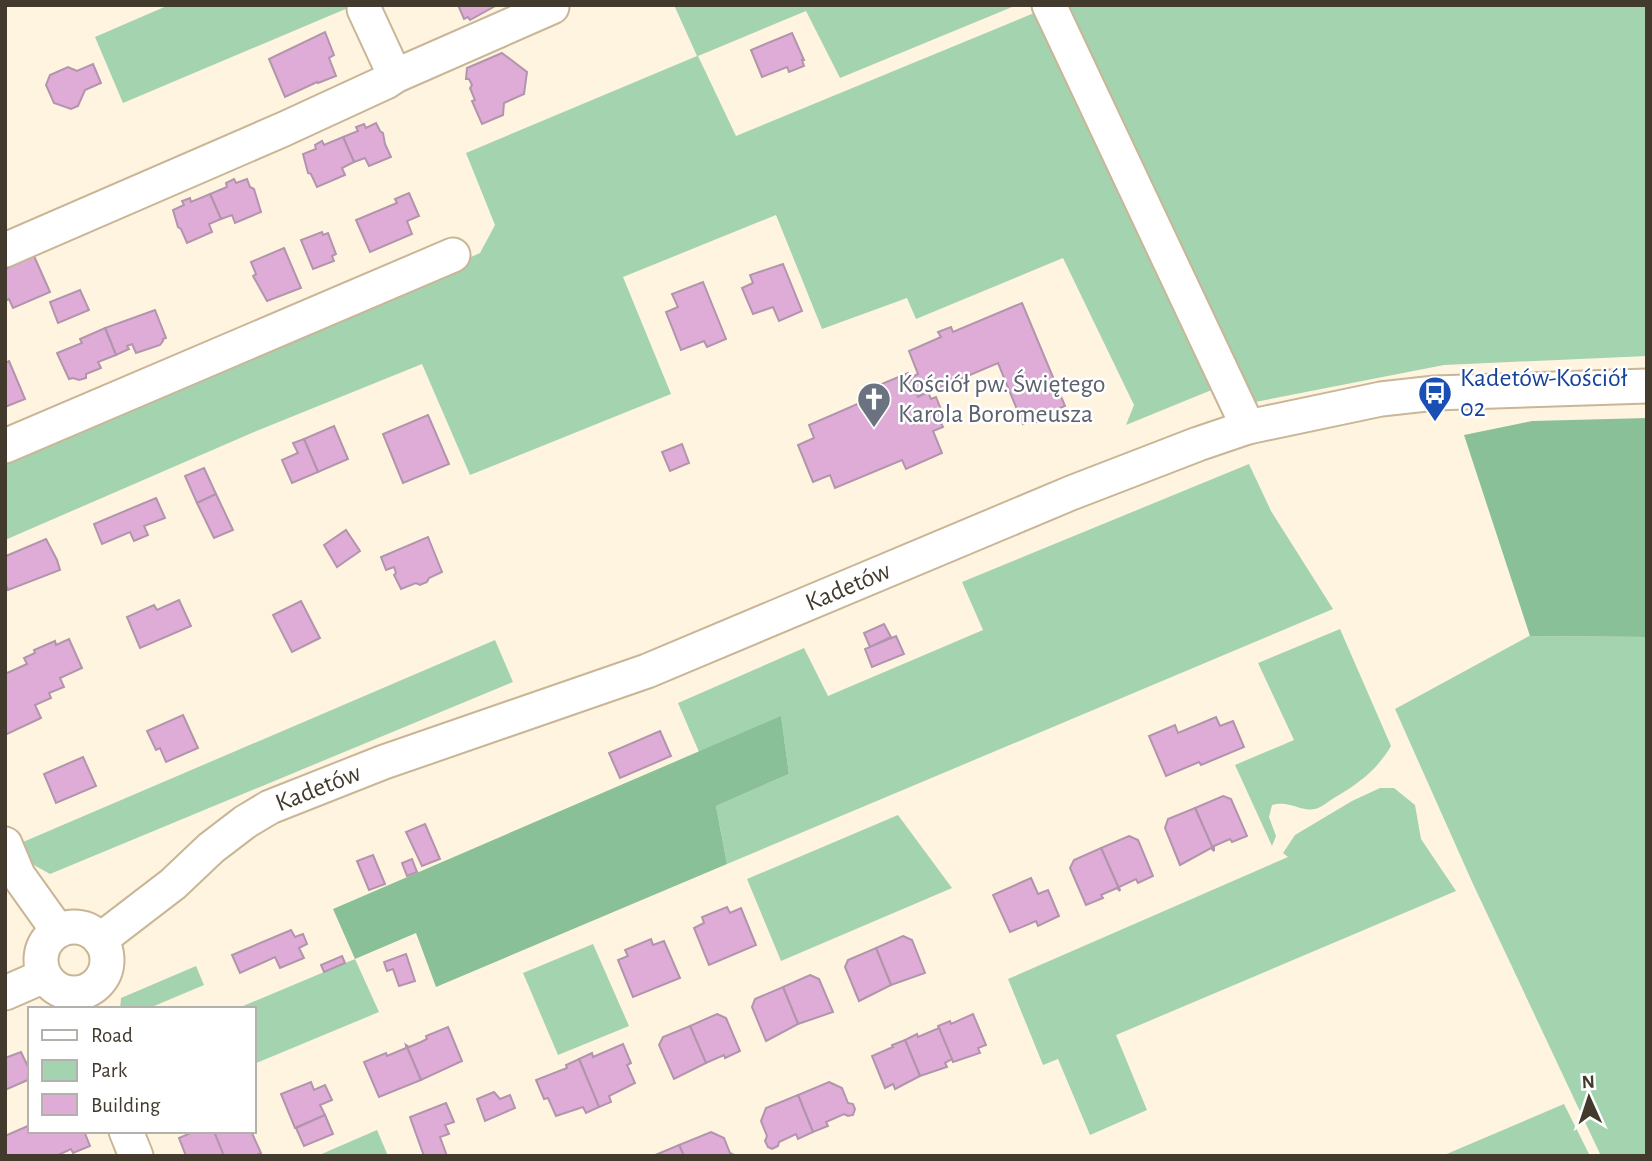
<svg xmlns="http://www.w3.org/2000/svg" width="1652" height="1161" viewBox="0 0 1652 1161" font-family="'Alegreya Sans',sans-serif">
<rect width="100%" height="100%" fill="#fff4e0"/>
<g fill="#a4d3b0">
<polygon points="169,5 355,5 123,103 95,37"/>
<polygon points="674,5 1017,5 840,78 806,11 698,56 736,136 1039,11 1214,389 1126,425 1134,405 1063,258 916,319 907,298 822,329 776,215 623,277 671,394 470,475 422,364 254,432 5,540 5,461 480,253 495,225 466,153 697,56"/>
<polygon points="1056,5 1647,5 1647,356 1444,365 1245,404"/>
<polygon points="1249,464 1271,511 1333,609 727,864 716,806 789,774 781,717 699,752 678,703 804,648 828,696 983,630 962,582"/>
<path d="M1340,629L1391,746C1377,770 1358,784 1334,798C1329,801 1321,808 1315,809C1300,812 1290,800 1272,805L1269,817L1276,836L1272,846L1235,765L1294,740L1258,663Z"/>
<polygon points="1529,636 1647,637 1647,1156 1601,1156 1473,884 1395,709"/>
<polygon points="495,640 513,682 50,874 32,864 23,842"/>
<polygon points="1380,788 1394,788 1415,805 1421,839 1456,891 1116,1035 1147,1110 1090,1135 1058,1059 1043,1065 1008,979 1288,857 1283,853 1295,835 1352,801"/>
<polygon points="898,815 952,888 781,961 747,879"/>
<polygon points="593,944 629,1026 558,1055 523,973"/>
<polygon points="355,959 379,1012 254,1064 254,1009 236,1009"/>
<polygon points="196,966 204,985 147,1009 120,1009 121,998"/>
<polygon points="1564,1104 1590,1156 1442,1156"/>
<polygon points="377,1130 388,1156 317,1156"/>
</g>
<g fill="#89c098">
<polygon points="1647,418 1647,637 1530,636 1464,435 1532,421"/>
<polygon points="781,716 789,774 716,806 727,864 436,987 416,933 355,959 333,909"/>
</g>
<g fill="#deacd6" stroke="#b295ad" stroke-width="2">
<polygon points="458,5 497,5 470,20 468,17 464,19"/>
<polygon points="325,32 334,55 329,58 336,76 318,83 317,82 285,97 269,59"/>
<polygon points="792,33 804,60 802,60 804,66 789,72 787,67 762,77 751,50"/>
<polygon points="502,53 527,72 524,94 504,103 503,115 482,124 472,101 475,100 470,88 472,85 469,79 466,79 467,68"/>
<polygon points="93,64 101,83 85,90 78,106 71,109 54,103 46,85 50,75 68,67 77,71"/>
<polygon points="376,123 380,131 383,133 385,144 391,157 369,166 365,158 354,162 343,137 358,131 356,127 364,124 366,128"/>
<polygon points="343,137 354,162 342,168 345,175 317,187 311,174 308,173 303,154 316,149 315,145 322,141 324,145"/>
<polygon points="234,179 236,183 247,179 250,187 254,189 261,212 235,223 232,215 221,219 210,194 227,187 226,183"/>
<polygon points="409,193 419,216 407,221 412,234 370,252 356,220 397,203 395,199"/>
<polygon points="210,194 221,219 209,224 212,232 187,243 181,229 178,227 173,210 184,205 182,201 190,198 191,202"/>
<polygon points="322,232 323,235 328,233 336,254 332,256 334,261 313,269 301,240"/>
<polygon points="284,248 301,288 267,301 253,276 256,274 251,262"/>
<polygon points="34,256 50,292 13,308 9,299 5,301 5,269"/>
<polygon points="783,264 802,311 779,321 773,307 753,314 742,288 753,283 750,275"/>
<polygon points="703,282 726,339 707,347 704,341 681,350 666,312 678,307 672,294"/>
<polygon points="80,290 89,310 58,323 50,302"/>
<polygon points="1022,303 1065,406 1055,410 1057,413 1034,423 1033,419 1023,424 998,363 918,397 910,378 918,374 909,351 941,337 938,332 951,327 953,332"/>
<polygon points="155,310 166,338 163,339 163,341 160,345 136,353 132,344 127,346 129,349 116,355 105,328"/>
<polygon points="105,328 116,355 98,362 101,368 86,374 86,378 79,380 73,378 69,379 57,353 82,343 80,339"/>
<polygon points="9,361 25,399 5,407 5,363"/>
<polygon points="908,373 918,397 928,392 931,399 936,397 944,417 939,419 943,427 933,431 942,453 906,469 902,460 835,488 830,475 813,482 798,445 814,438 809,425 876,396 872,388"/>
<polygon points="428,415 449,464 403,483 383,434"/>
<polygon points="334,426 348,459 318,472 304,439"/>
<polygon points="304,439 318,472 292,483 282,460 298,453 293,443"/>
<polygon points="682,444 689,463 670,471 662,452"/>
<polygon points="204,468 216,494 197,503 185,476"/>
<polygon points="216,494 233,530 214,538 197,503"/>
<polygon points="156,498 165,518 144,526 148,535 134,541 130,532 102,544 94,524"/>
<polygon points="346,530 360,551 337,567 324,545"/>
<polygon points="428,537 442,572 429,578 427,582 420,585 416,583 401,589 394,575 396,573 394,567 386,570 381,557"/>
<polygon points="46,539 57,560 60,570 8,590 5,583 6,556"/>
<polygon points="179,600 191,626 140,648 127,617 154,605 157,610"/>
<polygon points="301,601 320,638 292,652 273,615"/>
<polygon points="884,624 891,637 870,647 864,633"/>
<polygon points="896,636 904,654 872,667 865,649"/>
<polygon points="69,639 82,668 60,678 64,687 49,693 51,698 35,705 41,718 5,735 5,674 27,664 24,658 35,653 34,650 55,641 56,645"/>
<polygon points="183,715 198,748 166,762 160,748 156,750 147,731"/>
<polygon points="1216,717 1220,726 1233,721 1244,747 1201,765 1199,762 1166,776 1149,736 1175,725 1178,733"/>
<polygon points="660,731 671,756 620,778 609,753"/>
<polygon points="83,757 96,786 56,803 44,774"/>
<polygon points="1223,796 1231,799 1247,836 1232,842 1230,839 1214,846 1214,851 1195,808"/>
<polygon points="1195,808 1214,851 1211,848 1180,865 1165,828 1168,819"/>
<polygon points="425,824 440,859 422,866 406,832"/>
<polygon points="1129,836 1138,840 1153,876 1138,883 1136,879 1119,887 1120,891 1101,848"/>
<polygon points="1101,848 1120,891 1117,888 1101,895 1103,898 1086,905 1070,868 1074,860"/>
<polygon points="373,855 385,884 369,890 357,861"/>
<polygon points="412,859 417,872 407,876 402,863"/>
<polygon points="1031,878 1038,894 1048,890 1059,916 1038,926 1036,921 1010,932 993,895"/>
<polygon points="727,907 730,913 741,908 756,945 709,965 694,928 704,923 702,917"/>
<polygon points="291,930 295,937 303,934 307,944 299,948 304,958 280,968 275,957 240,973 232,955"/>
<polygon points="903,936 912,940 925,973 891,985 876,948"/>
<polygon points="651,939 653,945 664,941 680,978 633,997 618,960 628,956 625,950"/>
<polygon points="876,948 891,985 859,1001 845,967 848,960"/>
<polygon points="406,954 415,981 399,986 393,969 387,971 384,962"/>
<polygon points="342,956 345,963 324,972 321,965"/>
<polygon points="810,975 819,979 833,1012 798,1024 783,987"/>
<polygon points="783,987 798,1024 766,1041 752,1007 755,999"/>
<polygon points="717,1014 726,1018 740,1051 725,1058 724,1055 706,1063 690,1026"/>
<polygon points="973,1014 986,1045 978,1048 980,1053 953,1062 938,1026 950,1021 951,1024"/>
<polygon points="690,1026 706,1063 674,1079 659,1045 663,1037"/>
<polygon points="448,1027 462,1061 421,1080 406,1045 409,1047 421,1042 427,1039 426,1036"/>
<polygon points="939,1028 952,1059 945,1063 947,1067 920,1076 905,1040 917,1034 918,1037"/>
<polygon points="905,1040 920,1076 895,1089 893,1084 885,1088 872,1056 893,1047 892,1045"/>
<polygon points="623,1044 631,1063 627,1065 635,1083 609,1096 611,1102 599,1107 579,1059 592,1053 593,1057"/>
<polygon points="406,1045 421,1080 379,1097 364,1062 386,1053 387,1056 406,1048"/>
<polygon points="21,1052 30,1071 30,1079 5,1090 5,1058"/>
<polygon points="579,1059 599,1107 586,1113 583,1107 556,1116 548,1098 544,1099 536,1080 567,1068 566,1065"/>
<polygon points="311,1082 314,1090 325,1085 332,1100 320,1105 325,1115 295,1128 281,1094"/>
<polygon points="829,1082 842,1088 848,1103 853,1104 855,1109 853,1115 848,1116 844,1114 826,1122 828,1126 813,1132 798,1095"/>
<polygon points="494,1092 500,1099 510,1095 515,1108 485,1121 477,1099"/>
<polygon points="798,1095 813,1132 798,1139 796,1134 779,1142 778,1146 772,1149 768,1147 765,1141 767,1136 761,1121 766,1108"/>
<polygon points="446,1103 454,1122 445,1125 449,1134 440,1137 447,1156 424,1156 410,1117"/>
<polygon points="325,1115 333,1134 304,1146 296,1128"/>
<polygon points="30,1125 30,1131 84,1131 90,1146 73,1153 71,1149 56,1156 5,1156 5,1136"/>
<polygon points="195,1131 202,1133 214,1131 224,1156 186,1156 179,1138"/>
<polygon points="214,1131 251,1131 261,1153 254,1156 224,1156"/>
<polygon points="711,1132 724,1138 730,1153 736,1156 684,1156 679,1145"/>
<polygon points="679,1145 684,1156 653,1156"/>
</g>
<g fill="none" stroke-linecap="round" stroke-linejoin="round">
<g stroke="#c8b696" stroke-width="37">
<g id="minor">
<polyline points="1049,5 1248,427"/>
<polyline points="364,9 395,76"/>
<polyline points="5,250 284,129 386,82 395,76 552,7"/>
<polyline points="5,446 453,255"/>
<polyline points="5,844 18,875 58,931"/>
<circle cx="74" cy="960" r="33"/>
<path id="s1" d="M100,940L173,884L211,848L245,822L270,807L384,762L647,671L1071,493L1198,444L1248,427L1381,399L1435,393L1647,386"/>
<polyline points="5,993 44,976"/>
<polyline points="126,1131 136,1156"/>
</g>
</g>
<use href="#minor" stroke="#fff" stroke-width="33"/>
</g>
<defs>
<g id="bus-pin" transform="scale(1.75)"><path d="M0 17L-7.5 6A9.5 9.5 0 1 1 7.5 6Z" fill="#1a4fb4" stroke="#fff"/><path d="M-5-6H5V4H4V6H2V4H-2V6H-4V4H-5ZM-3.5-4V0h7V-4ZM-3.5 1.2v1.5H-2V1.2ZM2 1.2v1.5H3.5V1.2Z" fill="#fff"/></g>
<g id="church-pin" transform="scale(1.75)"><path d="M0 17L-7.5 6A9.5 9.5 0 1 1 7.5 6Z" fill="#6b7280" stroke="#fff"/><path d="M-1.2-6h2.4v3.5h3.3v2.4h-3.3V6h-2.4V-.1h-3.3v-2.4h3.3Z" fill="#fff"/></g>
</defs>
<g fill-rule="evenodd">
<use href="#bus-pin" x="1435" y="393"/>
<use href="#church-pin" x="874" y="399"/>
</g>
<g text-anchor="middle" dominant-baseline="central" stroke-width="5" stroke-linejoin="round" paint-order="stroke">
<g font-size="26" fill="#164399" stroke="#fff" text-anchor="start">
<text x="1460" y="378">Kadetów-Kościół<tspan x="1460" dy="30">02</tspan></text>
</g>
<g font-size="26" fill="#5b616d" stroke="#fff" text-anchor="start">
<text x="898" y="384">Kościół pw. Świętego<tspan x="898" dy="30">Karola Boromeusza</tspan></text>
</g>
<g font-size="26" fill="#423b2d" stroke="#fff">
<text stroke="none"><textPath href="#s1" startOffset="835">Kadetów</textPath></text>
<text stroke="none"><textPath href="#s1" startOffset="268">Kadetów</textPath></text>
</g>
</g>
<rect width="1652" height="1161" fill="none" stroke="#423b2d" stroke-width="14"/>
<rect x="28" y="1007" width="228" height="126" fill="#ffffff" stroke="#b3b1ab" stroke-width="2"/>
<rect x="42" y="1030" width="35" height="10" fill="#ffffff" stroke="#b3b1ab" stroke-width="2"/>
<text x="91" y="1042" font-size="21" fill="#423b2d">Road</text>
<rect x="42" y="1060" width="35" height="21" fill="#a4d3b0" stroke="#b3b1ab" stroke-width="2"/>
<text x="91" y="1077" font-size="21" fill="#423b2d">Park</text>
<rect x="42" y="1094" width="35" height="21" fill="#deacd6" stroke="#b3b1ab" stroke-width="2"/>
<text x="91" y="1112" font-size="21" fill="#423b2d">Building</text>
<g transform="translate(1589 1098) rotate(357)" stroke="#ffffff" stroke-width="5" paint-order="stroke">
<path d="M0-5L12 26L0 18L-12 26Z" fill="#423b2d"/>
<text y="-10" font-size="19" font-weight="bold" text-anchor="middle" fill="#423b2d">N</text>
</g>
</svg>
